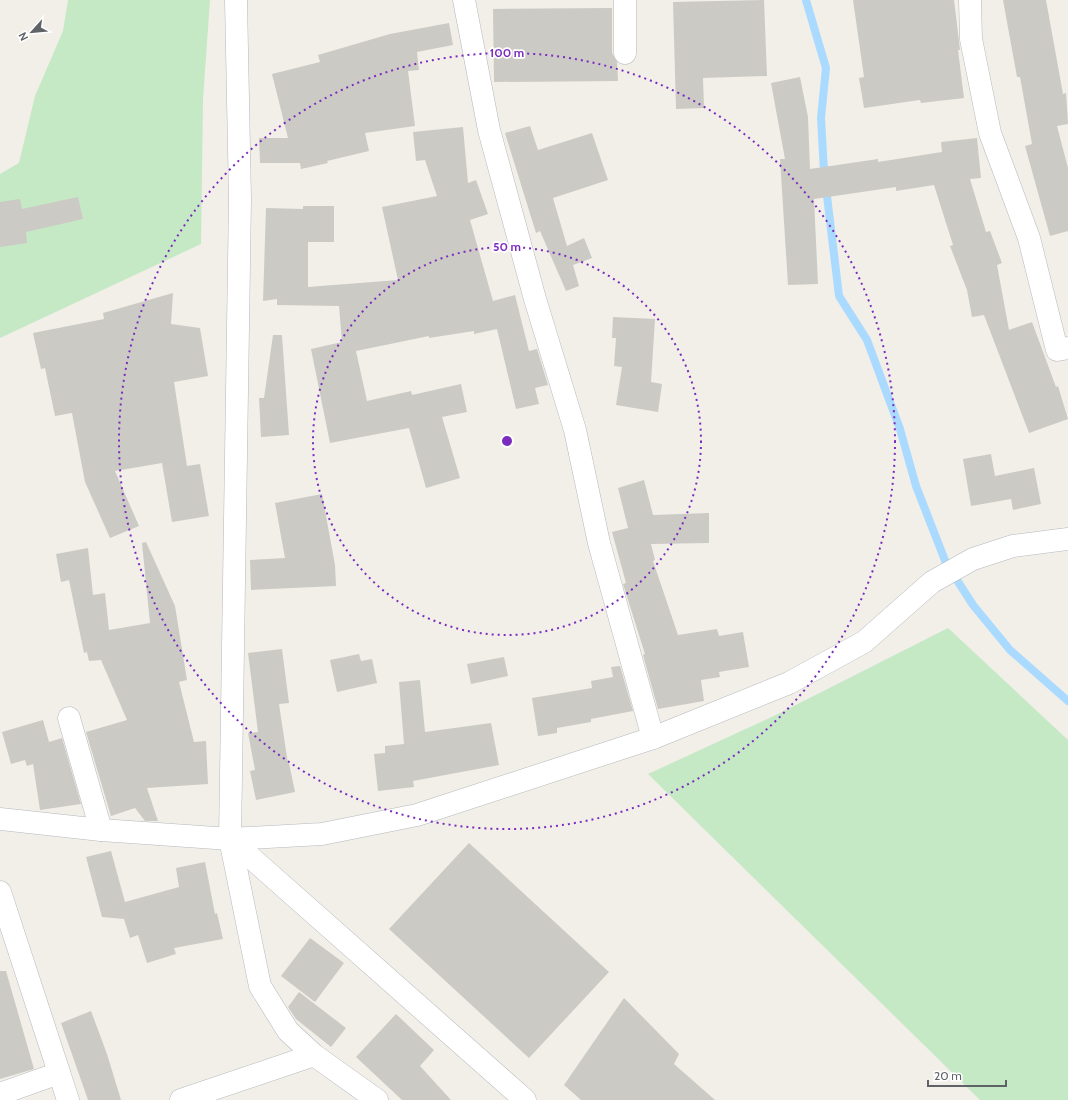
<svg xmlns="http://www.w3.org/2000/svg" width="1068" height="1100" viewBox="0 0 1068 1100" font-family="Cabin,sans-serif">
<rect width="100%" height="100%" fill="#f1efe8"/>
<g fill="#c5e8c5">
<polygon points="68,0 210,0 203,99 201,244 0,338 0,174 19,163 35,96 63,31"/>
<polygon points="948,628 1068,740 1068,1100 980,1100 648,774 778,714"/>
</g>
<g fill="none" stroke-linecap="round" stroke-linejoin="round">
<polyline stroke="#aadaff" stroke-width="8" points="806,0 826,68 821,118 824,171 839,296 867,340 900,429 916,486 946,563 973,605 1010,650 1068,701"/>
</g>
<g fill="#cccac5">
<polygon points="764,0 767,76 703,78 704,108 676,109 673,2"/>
<polygon points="853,0 954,0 960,50 958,50 964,98 921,103 920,100 864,108 859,78 864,77"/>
<polygon points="1003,0 1046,0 1063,94 1066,93 1068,124 1057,126 1068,168 1068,231 1050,236 1025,146 1032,144 1020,77 1017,77"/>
<polygon points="612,8 612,53 617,62 618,81 494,82 493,9"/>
<polygon points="449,23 453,45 417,52 419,70 408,71 415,126 365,133 369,151 327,161 328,163 301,169 300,163 260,163 259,138 288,138 272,74 320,62 318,55 390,34"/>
<polygon points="800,77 808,117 810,169 878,159 878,162 942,152 941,142 977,138 981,178 970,179 986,232 990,231 1002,263 997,265 1009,330 1032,322 1056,387 1058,386 1068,419 1029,433 984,315 972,317 967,290 950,246 953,245 934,185 896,191 896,187 814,199 818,284 788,285 780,159 785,159 771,83"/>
<polygon points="530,126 538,150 592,133 608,180 553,198 567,246 584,238 592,258 573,265 579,286 566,291 540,231 536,233 505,133"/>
<polygon points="463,127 468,183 476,180 488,214 470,220 493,301 515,295 529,351 537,349 548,385 535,388 539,404 516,409 497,329 474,334 474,331 429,338 429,336 356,351 367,401 411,391 412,395 461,384 467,412 442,417 460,478 426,488 409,428 330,443 311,349 342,342 339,306 277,305 277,299 263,301 266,208 303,209 303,206 334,206 334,242 308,242 308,287 398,280 382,207 437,196 425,160 416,161 413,132"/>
<polygon points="78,197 83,219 26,232 27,243 0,247 0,202 20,199 22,209"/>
<polygon points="173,293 171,324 200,328 208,376 174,382 187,466 200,464 209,516 172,522 162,463 115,471 139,526 110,538 85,482 72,413 55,416 45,368 41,369 33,333 104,319 103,313"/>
<polygon points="613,317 655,319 651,382 662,384 658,412 616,405 622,367 614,366 616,338 612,338"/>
<polygon points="273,335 282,335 289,435 261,437 259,398 264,398"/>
<polygon points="991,454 995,476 1034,468 1041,504 1013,510 1011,499 971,506 963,459"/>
<polygon points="644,480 653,515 709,513 709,543 651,544 655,560 653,561 678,635 717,629 719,636 743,632 749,667 719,672 720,677 701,680 704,701 658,709 643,655 645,654 623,584 626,583 612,532 628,528 618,488"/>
<polygon points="322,494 335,565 336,586 251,590 250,560 285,558 275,503"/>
<polygon points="146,542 175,606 187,680 179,682 194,742 206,741 208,784 147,788 158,821 145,821 135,808 111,816 86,732 127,720 101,660 89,661 87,652 84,653 69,580 61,582 56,554 88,548 93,595 105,593 109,630 150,623 142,543"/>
<polygon points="282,649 289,703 279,704 288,764 289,763 295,792 256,800 250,771 255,770 248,733 258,732 248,653"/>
<polygon points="359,654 361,661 372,659 377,683 337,692 330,660"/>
<polygon points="504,657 508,676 471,684 467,664"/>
<polygon points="620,666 633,711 591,719 591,722 557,728 557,733 538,736 532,698 592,688 591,681 613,677 611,667"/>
<polygon points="420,680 425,732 491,723 499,765 413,781 414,787 378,791 374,754 385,753 385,746 404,744 399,682"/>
<polygon points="43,720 49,742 62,738 81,804 40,810 33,764 27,766 25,760 11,764 2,732"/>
<polygon points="469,843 609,972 529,1058 389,929"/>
<polygon points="111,851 125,902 179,887 176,868 205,862 215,914 217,913 223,939 174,948 176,954 147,963 138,935 130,938 124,919 102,917 86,857"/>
<polygon points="310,938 344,963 315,1002 281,976"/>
<polygon points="6,971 34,1069 0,1079 0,971"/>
<polygon points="299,992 346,1028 331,1047 296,1019 288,1007"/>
<polygon points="624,998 679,1054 674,1064 715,1100 581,1100 564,1085"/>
<polygon points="91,1011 107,1054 121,1100 88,1100 61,1023"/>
<polygon points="396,1014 434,1050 420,1066 451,1100 402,1100 356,1057"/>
</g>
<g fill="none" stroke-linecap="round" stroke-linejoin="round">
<g stroke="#b5b8bc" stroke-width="23">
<g id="minor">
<polyline points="464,0 489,130 535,299 575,430 599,543 653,738"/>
<polyline points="625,0 625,53"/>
<polyline points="970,0 971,39 990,133 1029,238 1057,350 1068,348"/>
<polyline points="69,718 101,830"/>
<polyline points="0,819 101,830 230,839 322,834 417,815 653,738 789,683 864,642 932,582 973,559 1013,546 1068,539"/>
<polyline points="230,839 525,1100"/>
<polyline points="230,839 260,986 288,1031 314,1055 377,1100"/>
<polyline points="0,892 68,1100"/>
<polyline points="0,1094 59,1073"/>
<polyline points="181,1100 314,1055"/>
</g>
</g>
<g stroke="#b5b8bc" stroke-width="23">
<polyline id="tertiary" points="230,839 240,199 236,0"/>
</g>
<use href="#minor" stroke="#fff" stroke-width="22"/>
<use href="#tertiary" stroke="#fff" stroke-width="22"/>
</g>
<g fill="none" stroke="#7b2cbf" stroke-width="2" stroke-dasharray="2 4">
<circle cx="507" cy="441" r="194"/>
<circle cx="507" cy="441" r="388"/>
</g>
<circle cx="507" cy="441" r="6" fill="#7b2cbf" stroke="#fff" stroke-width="2"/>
<g font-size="12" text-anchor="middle" font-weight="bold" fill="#7b2cbf" stroke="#fff" stroke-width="3.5" stroke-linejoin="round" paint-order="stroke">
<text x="507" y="57">100 m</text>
<text x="507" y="251">50 m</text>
</g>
<g transform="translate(32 32) rotate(243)" stroke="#ffffff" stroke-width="3" paint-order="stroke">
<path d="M0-3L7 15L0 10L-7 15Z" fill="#5f6368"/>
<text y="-6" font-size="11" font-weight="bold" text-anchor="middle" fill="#5f6368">N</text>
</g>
<path d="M928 1080v6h78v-6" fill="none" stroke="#5f6368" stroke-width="2"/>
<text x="934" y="1080" font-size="12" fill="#5f6368" stroke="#ffffff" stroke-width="3" paint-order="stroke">20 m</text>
</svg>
